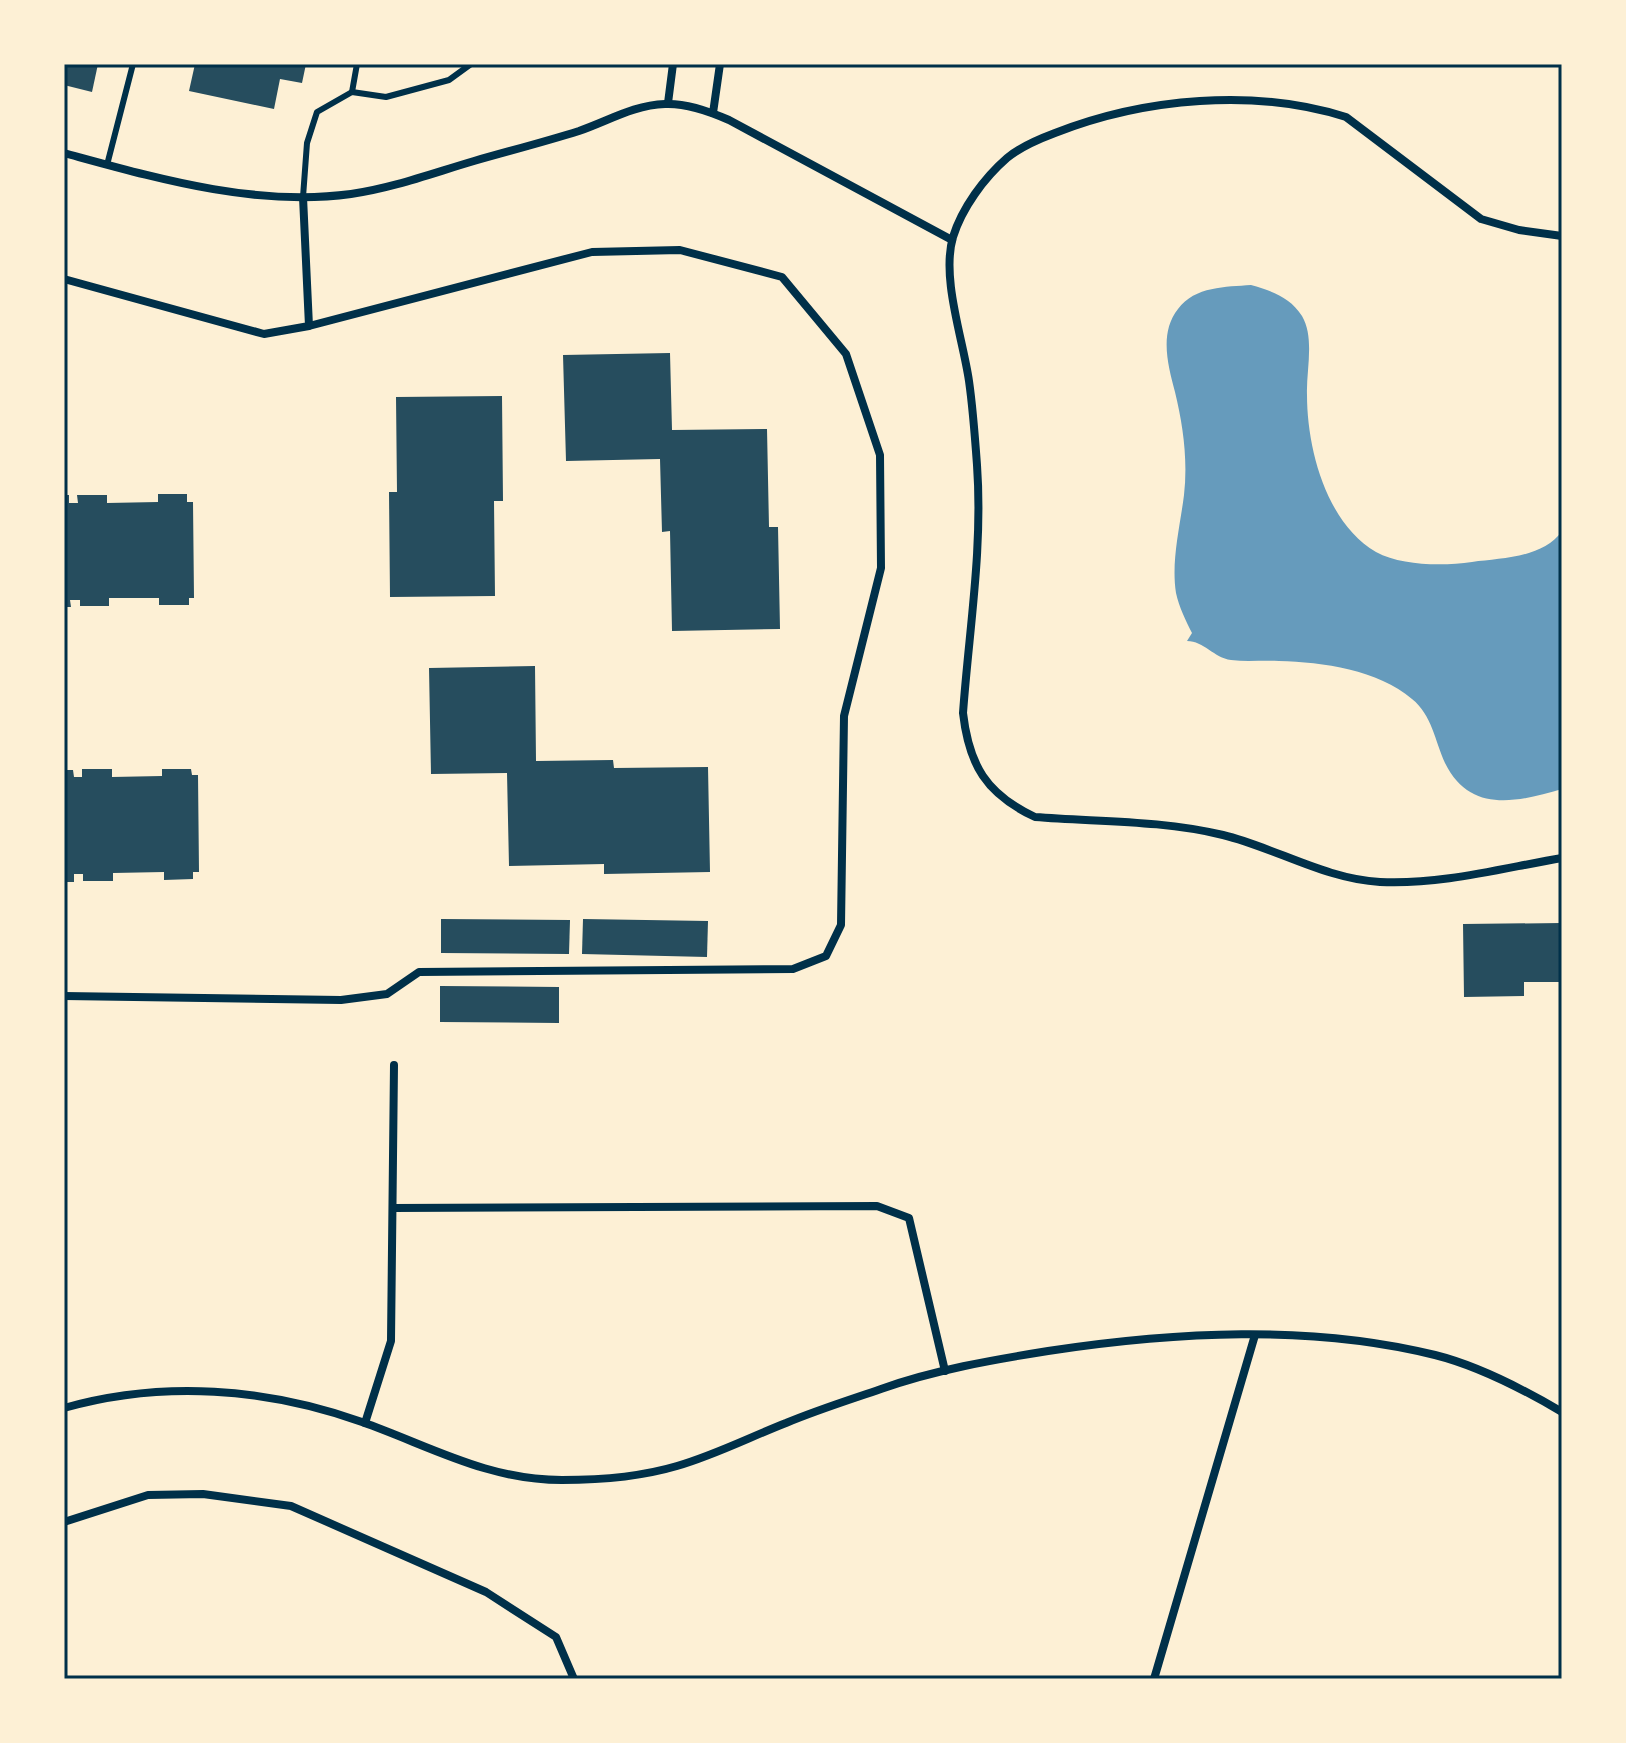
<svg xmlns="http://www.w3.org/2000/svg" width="1626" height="1743" viewBox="0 0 1626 1743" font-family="'Varela Round',sans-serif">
<rect width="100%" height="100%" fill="#fdf0d5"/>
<path fill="#669bbc" d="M1251,285C1272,291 1290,297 1302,316C1315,338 1306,371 1307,395C1307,448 1326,523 1376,552C1402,566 1443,566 1472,562C1502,558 1543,558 1562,531V789C1518,802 1470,814 1445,763C1435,741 1432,715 1412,699C1378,670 1323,662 1279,661C1263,660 1247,662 1231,660C1214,658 1204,641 1187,641L1192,633C1186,621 1179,607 1176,593C1171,561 1180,527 1184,495C1188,460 1183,425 1175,392C1168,365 1159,333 1178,309C1195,286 1226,287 1251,285Z"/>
<g fill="#264d5e">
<polygon points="64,64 98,64 92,92 64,85"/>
<polygon points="195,64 306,64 302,83 280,79 274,109 189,91"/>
<polygon points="670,353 672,430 767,429 769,527 778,527 780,629 672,631 670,531 662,532 660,459 566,461 563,355"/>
<polygon points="502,396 503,501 494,501 495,596 390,597 389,492 397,492 396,397"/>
<polygon points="158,494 187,494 187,502 193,502 194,598 189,598 189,605 159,605 159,598 109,598 109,606 80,606 80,600 70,600 71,607 64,607 64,495 69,495 69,503 78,503 77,495 107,495 107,503 158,502"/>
<polygon points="535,666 536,761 613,760 614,768 708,767 710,872 604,874 604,864 509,866 507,773 431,774 429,668"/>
<polygon points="82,769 112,769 112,777 162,776 162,769 191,769 192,775 198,775 199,872 193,872 193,879 164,880 164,872 113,873 113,881 83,881 83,874 74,874 74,882 64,882 64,770 73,770 74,777 82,777"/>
<polygon points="441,919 570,920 569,954 441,953"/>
<polygon points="583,919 708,921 707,957 582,954"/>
<polygon points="1562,923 1562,982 1524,982 1524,996 1464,997 1463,924"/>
<polygon points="440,986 559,987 559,1023 440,1022"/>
</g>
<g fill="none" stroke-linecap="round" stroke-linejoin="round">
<g stroke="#003049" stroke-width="6">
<polyline points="352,92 357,64"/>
<polyline points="107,165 133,64"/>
<polyline points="303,197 307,143 317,112 352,92 386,97 449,80 471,64"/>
</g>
<g stroke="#003049" stroke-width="8">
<polyline points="668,103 673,64"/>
<polyline points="713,113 720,64"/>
<path d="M64,153C156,178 254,207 351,194C393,188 433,173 474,161C509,151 544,142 579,131C608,121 634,105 665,104C685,103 711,112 729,120L952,240"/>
<path d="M1562,236L1519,230L1481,219L1346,117C1255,88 1144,98 1055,133C1039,139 1020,147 1007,158C984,178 962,208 953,237C941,278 963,339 969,381C973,409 975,437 977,465C983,549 969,630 963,713C969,765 986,794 1035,817C1098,822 1161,820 1223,835C1276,848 1325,879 1380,882C1441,885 1503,868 1562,858"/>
<polyline points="64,279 264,334 309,326 303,197"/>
<polyline points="64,996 341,1000 387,994 419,972 793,969 826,956 841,925 844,716 881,568 880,455 846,354 782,277 680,250 592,252 309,326"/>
<polyline points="393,1208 877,1206 909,1218 945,1371"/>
<path d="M64,1408C163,1380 266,1388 362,1422C430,1446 487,1480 562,1480C601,1480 640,1477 677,1466C715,1455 750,1437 786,1423C817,1410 849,1400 881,1389C934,1370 992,1360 1048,1351C1173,1332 1310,1324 1435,1355C1479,1366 1523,1389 1562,1412"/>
<polyline points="365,1423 391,1341 394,1065"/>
<polyline points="64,1522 148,1495 203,1494 291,1506 486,1592 556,1637 574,1679"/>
<polyline points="1154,1679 1255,1335"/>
</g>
</g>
<rect width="1626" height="1743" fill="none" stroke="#fdf0d5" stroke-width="132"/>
<rect x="66" y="66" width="1494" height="1611" fill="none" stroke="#003049" stroke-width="3"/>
</svg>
